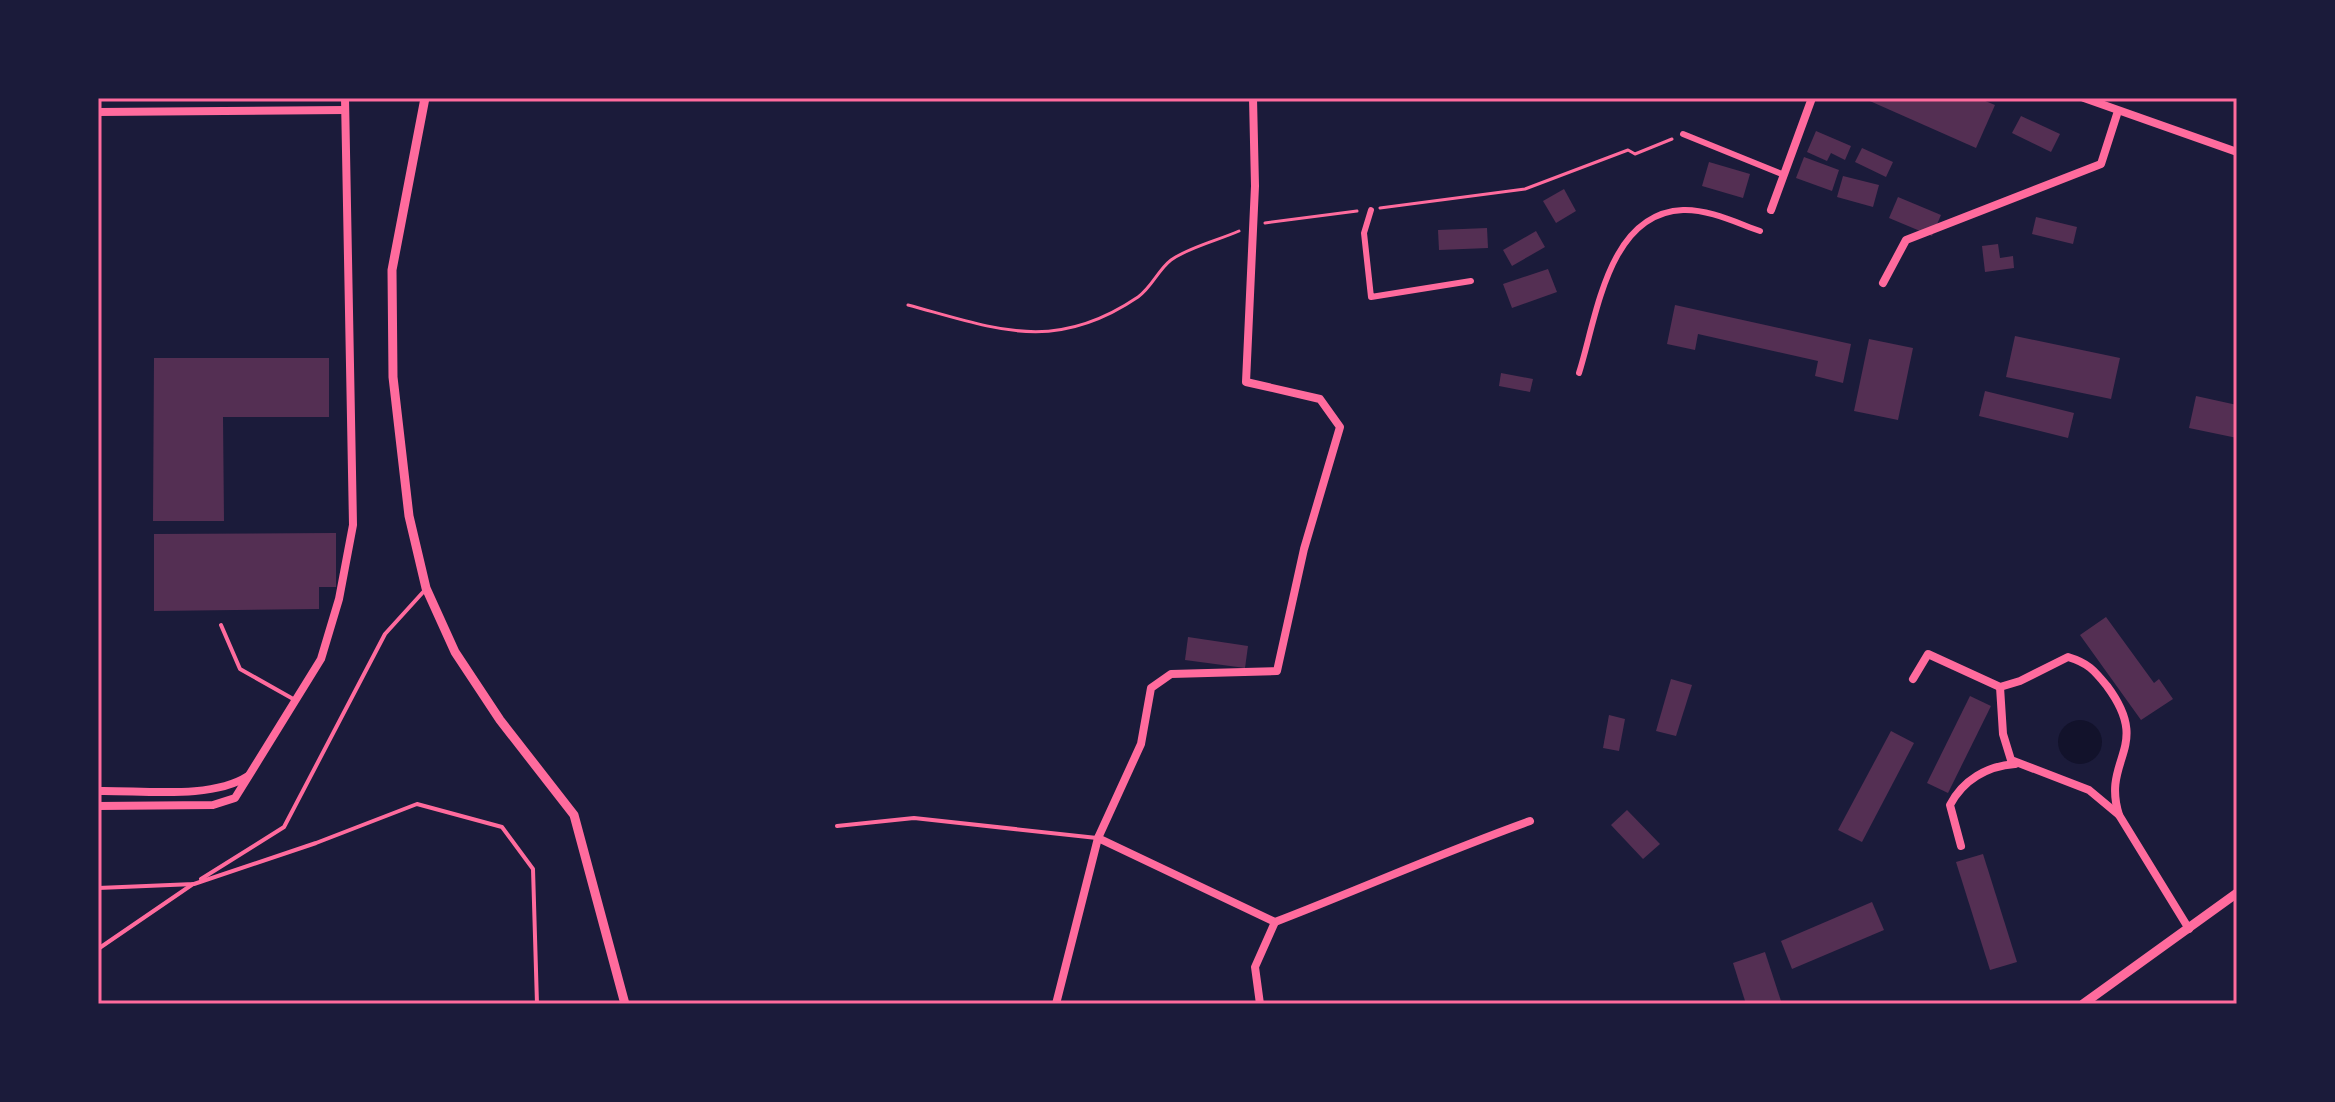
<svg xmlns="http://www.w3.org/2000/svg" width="2335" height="1102" viewBox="0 0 2335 1102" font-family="'PT Sans Narrow',sans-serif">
<rect width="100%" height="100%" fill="#1b1b3a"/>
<circle fill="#12122b" cx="2080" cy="742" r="22"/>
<g fill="#542f53">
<polygon points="1863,98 1978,98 1995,105 1976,148"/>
<polygon points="2021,116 2060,134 2051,152 2012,133"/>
<polygon points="1816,131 1851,146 1845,160 1831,153 1827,161 1807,152"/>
<polygon points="1862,148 1893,162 1886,177 1855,162"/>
<polygon points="1804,157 1839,170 1832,191 1796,178"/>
<polygon points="1709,162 1750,174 1743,198 1702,186"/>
<polygon points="1843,176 1879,185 1873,207 1837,197"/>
<polygon points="1564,189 1576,211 1556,223 1543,201"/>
<polygon points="1898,197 1941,215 1932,236 1889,218"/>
<polygon points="2036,217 2077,227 2073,244 2032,234"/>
<polygon points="1487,228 1488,248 1439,250 1438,230"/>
<polygon points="1536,231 1545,247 1512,266 1503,250"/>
<polygon points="1998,244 2000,258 2013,256 2014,268 1985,272 1982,246"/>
<polygon points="1548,269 1557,292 1512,308 1503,284"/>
<polygon points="1675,305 1851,344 1843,383 1815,376 1818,361 1698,334 1695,350 1667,344"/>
<polygon points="2015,336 2120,358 2111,399 2006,377"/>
<polygon points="1869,339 1913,348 1898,420 1854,411"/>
<polygon points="154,358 329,358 329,417 223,417 224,521 153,521"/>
<polygon points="1501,373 1533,379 1530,392 1499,386"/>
<polygon points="1985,391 2074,413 2068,438 1979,416"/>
<polygon points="2196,396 2237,405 2237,438 2189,428"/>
<polygon points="336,533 336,587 319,587 319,609 154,611 154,534"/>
<polygon points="2106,617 2154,683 2159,679 2173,699 2141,720 2080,635"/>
<polygon points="1188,637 1248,646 1245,668 1185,660"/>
<polygon points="1671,679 1692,685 1676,736 1656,731"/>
<polygon points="1970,696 1991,706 1948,793 1927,783"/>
<polygon points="1609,715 1625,719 1619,751 1603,748"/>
<polygon points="1891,731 1914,743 1862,842 1838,830"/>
<polygon points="1627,810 1660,844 1643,859 1611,825"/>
<polygon points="1983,854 2017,962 1990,970 1956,862"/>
<polygon points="1872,902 1884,930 1792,969 1781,941"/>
<polygon points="1765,952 1782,1004 1746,1004 1733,963"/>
</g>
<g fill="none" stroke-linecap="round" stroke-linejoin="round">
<g stroke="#ff6b9d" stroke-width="3">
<polyline points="1380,208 1525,189 1628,150 1635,154 1672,139"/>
<polyline points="1265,223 1357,211"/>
<path d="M908,305C997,329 1054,354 1138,297C1152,287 1158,270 1171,260C1189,247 1219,240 1239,231"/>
</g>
<g stroke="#ff6b9d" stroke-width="4">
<polyline points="221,625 240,669 295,700"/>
<polyline points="837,826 914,818 1097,838"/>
<polyline points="201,879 284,827 385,634 425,590"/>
<polyline points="98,888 194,884 316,843 417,804 502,827 533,869 537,1004"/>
<polyline points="98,949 193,884"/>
</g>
<g stroke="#ff6b9d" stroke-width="6">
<polyline points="1683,134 1782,174"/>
<polyline points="1371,210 1364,233 1371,297 1471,281"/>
<path d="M1579,373C1597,316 1608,213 1683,210C1708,209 1737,223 1760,231"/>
</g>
<g stroke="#ff6b9d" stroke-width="8">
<polyline points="2084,98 2237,152"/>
<polyline points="98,112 345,110"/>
<polyline points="1771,210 1812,98"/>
<polyline points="1883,283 1906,240 2101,164 2118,111"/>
<path d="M1913,679L1928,654L2000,687L2020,681L2068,657C2088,663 2094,670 2107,686C2153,748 2101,758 2119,815"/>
<polyline points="2000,687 2003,734 2011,760 2089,790 2119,815 2189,929"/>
<path d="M98,791C142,790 211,800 248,776"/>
<polyline points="98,806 213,805 235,798 321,659 339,599 353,525 345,98"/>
<path d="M1098,838L1275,922C1361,889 1443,852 1530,821"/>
<path d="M1961,846L1950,805C1963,780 1987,766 2015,764"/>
<polyline points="1056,1004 1098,838 1141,744 1151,688 1171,674 1277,671 1304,549 1340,427 1320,399 1246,382 1255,186 1253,98"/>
<polyline points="1260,1004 1255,967 1275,922"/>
</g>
<g stroke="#ff6b9d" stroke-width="9">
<polyline points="425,98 392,270 393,377 409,516 426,588 455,652 500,720 574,815 625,1004"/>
<polyline points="2083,1004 2237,893"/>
</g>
</g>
<rect width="2335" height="1102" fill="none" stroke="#1b1b3a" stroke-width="200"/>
<rect x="100" y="100" width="2135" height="902" fill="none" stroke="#ff6b9d" stroke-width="3"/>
</svg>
